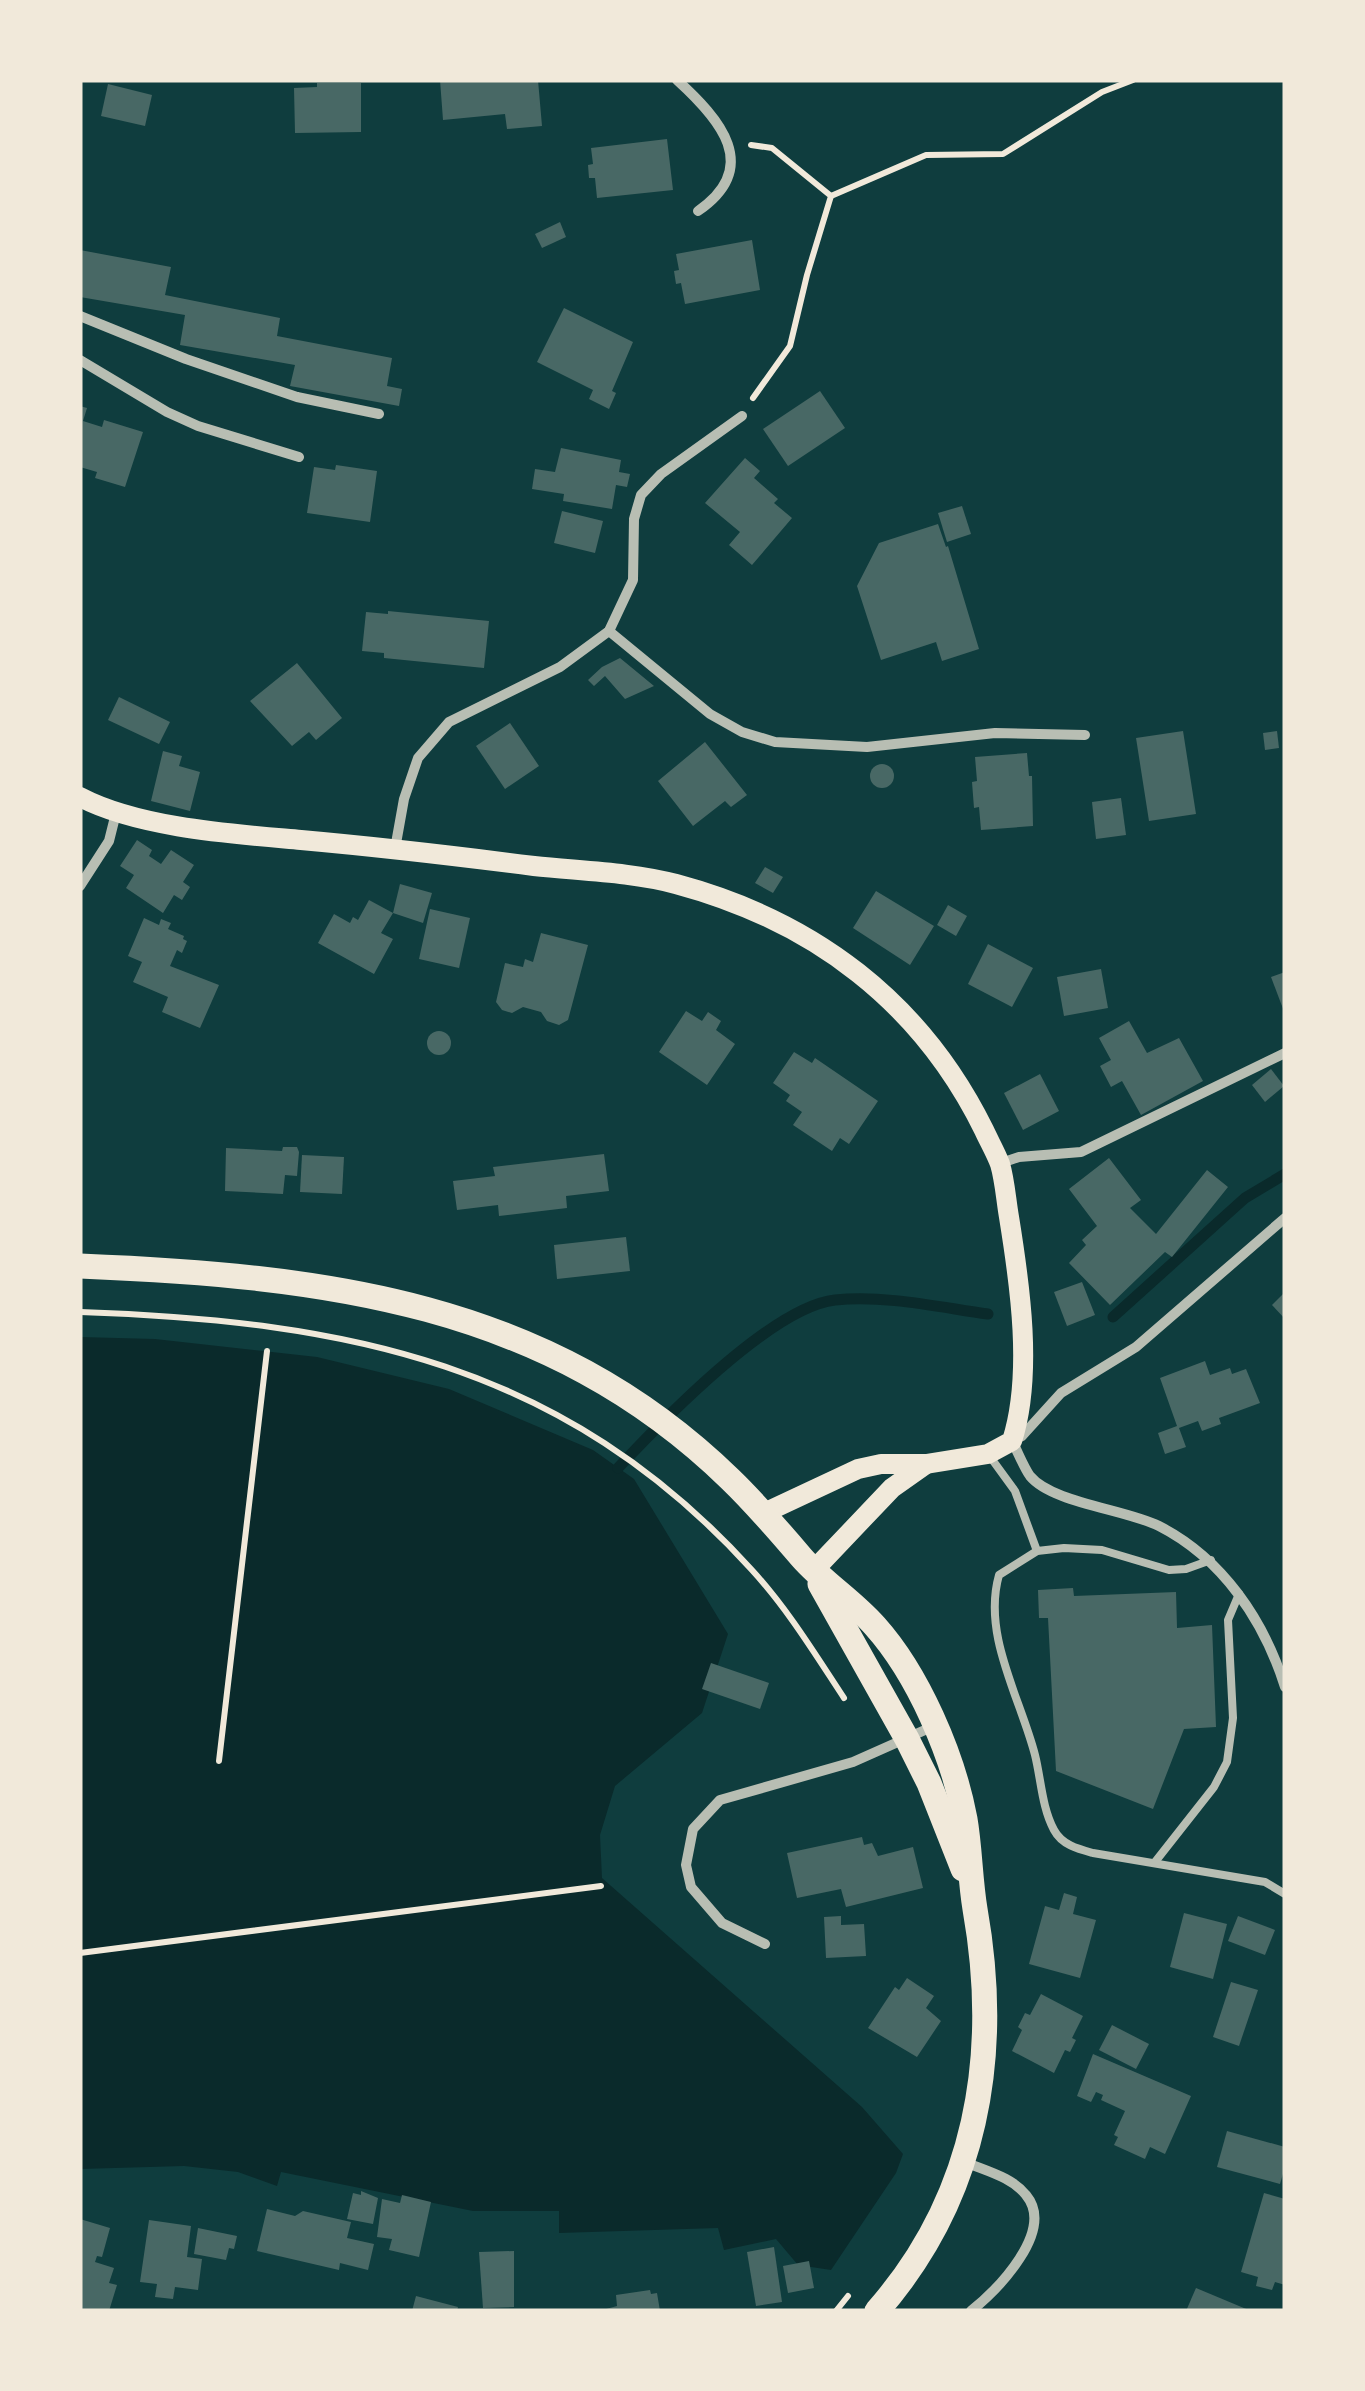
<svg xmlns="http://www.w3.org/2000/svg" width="1365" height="2391" viewBox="0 0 1365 2391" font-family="'Fira Sans Condensed',sans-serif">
<rect width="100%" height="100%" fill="#0f3d3e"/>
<polygon fill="#0a2a2b" points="80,1337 155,1339 317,1357 449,1389 593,1450 634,1479 728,1634 702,1713 615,1786 600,1835 602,1878 862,2107 903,2154 896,2173 831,2270 798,2265 776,2239 724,2250 718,2228 559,2233 559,2211 473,2211 281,2172 277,2186 238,2172 184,2166 80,2169"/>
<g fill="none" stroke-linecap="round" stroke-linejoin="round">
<g stroke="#0a2a2b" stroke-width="11">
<polyline points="1113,1317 1245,1198 1285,1174"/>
<path d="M618,1468C662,1421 772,1307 835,1300C886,1295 938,1307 988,1314"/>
</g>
</g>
<g fill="#486865">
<polygon points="440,80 538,80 542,126 507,129 505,114 443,120"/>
<polygon points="317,83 361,83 361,132 295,133 294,88 317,87"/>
<polygon points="108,84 152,95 145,126 101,116"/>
<polygon points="667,139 673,190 597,198 595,178 589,178 588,165 593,164 591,148"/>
<polygon points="560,222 566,237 542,248 535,234"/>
<polygon points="752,240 760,290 685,304 681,283 676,284 674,271 679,270 676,254"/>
<polygon points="80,250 171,267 165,295 280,318 277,336 392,358 387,386 402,389 399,406 290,386 295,365 180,345 185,315 80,297"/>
<polygon points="564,308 633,342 612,391 616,393 609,409 589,399 593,390 537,362"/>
<polygon points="820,391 845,428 788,466 763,429"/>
<polygon points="80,406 87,408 83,421 102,427 104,420 143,432 125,487 95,478 97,472 80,467"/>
<polygon points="561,448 621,460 619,472 630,474 627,487 616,485 612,509 563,501 564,494 532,489 535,469 555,472"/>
<polygon points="745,458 760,471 754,478 778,499 774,503 792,518 752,565 729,545 740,532 705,503"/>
<polygon points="336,465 377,471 370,522 307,513 314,467 335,470"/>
<polygon points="962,506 971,534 947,542 938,513"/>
<polygon points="562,511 603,521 595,553 554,543"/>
<polygon points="938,524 946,547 948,546 979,649 942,661 936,642 881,660 857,586 879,543"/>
<polygon points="388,611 489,621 484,668 384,658 384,653 362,651 366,612 388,614"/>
<polygon points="620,658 654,686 625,699 605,676 594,686 588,680 602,667"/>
<polygon points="297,663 342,718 316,740 309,732 292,746 250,701"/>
<polygon points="119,697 170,722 159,744 108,720"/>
<polygon points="510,723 539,766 505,789 476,746"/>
<polygon points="1183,731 1196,814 1149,821 1136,738"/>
<polygon points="1277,731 1279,748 1265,750 1263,733"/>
<polygon points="705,742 747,795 731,807 725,801 693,826 658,781"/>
<polygon points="163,751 182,756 179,766 200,772 190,811 151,801"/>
<polygon points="1027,753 1029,776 1032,776 1033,826 981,830 979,807 974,808 972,782 977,781 975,757"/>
<circle cx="882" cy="776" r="12"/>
<polygon points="1121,798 1126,835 1096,839 1092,802"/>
<polygon points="137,840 152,850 149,856 161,864 171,850 194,865 183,882 190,887 182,900 174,895 163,913 126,888 134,875 120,866"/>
<polygon points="765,867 783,877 773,893 755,883"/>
<polygon points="400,884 432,893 423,923 393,913"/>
<polygon points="876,891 934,926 910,965 853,928"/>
<polygon points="369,900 393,913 381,933 393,939 374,974 318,943 334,914 350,923 353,917 358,920"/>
<polygon points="948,905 967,916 956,936 937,925"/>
<polygon points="430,909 470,918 459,968 419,959"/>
<polygon points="144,918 159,925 161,919 171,923 168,929 184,936 183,939 187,941 182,953 177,950 170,966 219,985 200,1028 162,1012 168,997 133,982 142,962 128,956"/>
<polygon points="541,933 588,945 568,1020 559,1025 547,1021 541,1012 523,1007 512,1013 502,1010 496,1002 505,963 523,967 525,959 533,962"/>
<polygon points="988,944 1033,968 1012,1007 968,984"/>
<polygon points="1101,969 1108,1008 1064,1016 1057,977"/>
<polygon points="1285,972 1285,1014 1271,977"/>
<polygon points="686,1011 702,1021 708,1012 721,1021 716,1030 735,1044 707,1085 659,1052"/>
<polygon points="1129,1021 1147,1053 1179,1038 1203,1081 1141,1115 1122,1081 1111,1087 1100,1066 1111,1060 1099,1038"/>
<circle cx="439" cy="1043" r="12"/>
<polygon points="794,1052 812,1063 815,1058 878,1101 849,1144 840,1138 832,1151 793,1125 802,1112 786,1101 790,1095 773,1083"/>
<polygon points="1271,1069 1284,1086 1265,1102 1252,1085"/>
<polygon points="1040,1074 1059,1111 1023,1130 1004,1093"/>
<polygon points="283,1147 297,1147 299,1152 297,1176 285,1175 283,1194 225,1191 226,1148 282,1151"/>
<polygon points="604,1154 609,1191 566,1196 567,1208 499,1216 498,1205 457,1210 453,1181 495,1176 493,1167"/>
<polygon points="302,1155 344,1157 342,1194 300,1192"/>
<polygon points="1109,1158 1141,1200 1130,1208 1156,1234 1207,1170 1228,1187 1172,1257 1165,1252 1110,1305 1069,1263 1086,1245 1082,1240 1097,1226 1069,1189"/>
<polygon points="626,1237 630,1271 557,1279 554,1245"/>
<polygon points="1082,1282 1095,1315 1067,1326 1054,1292"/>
<polygon points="1285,1292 1285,1319 1272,1305"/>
<polygon points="1205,1361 1210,1375 1230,1368 1232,1374 1246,1369 1260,1403 1219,1418 1221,1424 1202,1431 1198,1421 1179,1428 1186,1447 1165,1454 1158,1433 1177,1426 1160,1378"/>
<polygon points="1073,1588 1074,1596 1176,1592 1177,1628 1212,1625 1216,1727 1184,1729 1153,1809 1056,1771 1048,1618 1039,1618 1038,1590"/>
<polygon points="711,1663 769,1683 760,1709 702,1689"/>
<polygon points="862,1837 864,1845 872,1843 878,1856 913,1847 923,1888 846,1907 841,1889 797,1898 787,1853"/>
<polygon points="1064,1893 1077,1897 1073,1914 1096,1920 1080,1978 1029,1964 1045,1906 1059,1910"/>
<polygon points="1184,1913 1227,1924 1213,1979 1170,1967"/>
<polygon points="841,1916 841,1925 864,1924 866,1956 826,1958 824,1917"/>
<polygon points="1238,1916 1275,1930 1265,1955 1228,1941"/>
<polygon points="907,1978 934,1996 926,2008 941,2021 917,2057 868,2028 895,1987 899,1990"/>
<polygon points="1231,1982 1258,1990 1239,2046 1213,2037"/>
<polygon points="1041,1994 1083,2016 1072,2038 1076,2040 1070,2052 1065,2050 1054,2073 1012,2051 1022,2030 1018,2027 1025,2013 1030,2015"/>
<polygon points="1112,2025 1149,2044 1136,2069 1099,2050"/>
<polygon points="1093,2054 1191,2096 1165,2154 1150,2147 1145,2159 1114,2145 1118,2137 1114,2135 1125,2111 1101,2100 1103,2095 1096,2092 1091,2102 1077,2096"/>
<polygon points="1227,2131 1285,2147 1285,2167 1280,2184 1217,2167"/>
<polygon points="361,2191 378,2198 373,2224 347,2219 353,2193 361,2195"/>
<polygon points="1264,2193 1285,2199 1285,2285 1275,2282 1272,2290 1256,2286 1258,2277 1241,2272"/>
<polygon points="402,2195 431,2202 419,2257 389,2250 392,2239 377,2237 382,2199 400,2203"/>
<polygon points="267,2209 295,2216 303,2211 351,2222 347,2238 374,2244 368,2270 340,2263 339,2270 257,2251"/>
<polygon points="80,2219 110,2228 102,2257 97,2256 95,2262 114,2268 109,2283 117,2285 109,2311 80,2311"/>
<polygon points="149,2220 191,2226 187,2257 202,2259 198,2290 175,2287 173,2299 155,2297 157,2284 140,2282"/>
<polygon points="198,2228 237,2236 234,2249 229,2248 226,2260 194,2254"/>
<polygon points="774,2247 782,2302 756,2306 747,2252"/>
<polygon points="514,2251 514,2307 483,2308 479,2252"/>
<polygon points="809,2261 814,2288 788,2293 783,2266"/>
<polygon points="1196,2288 1251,2311 1186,2311"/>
<polygon points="650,2290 651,2294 657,2293 660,2311 599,2311 617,2306 616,2295"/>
<polygon points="416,2296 458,2307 457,2311 412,2311"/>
</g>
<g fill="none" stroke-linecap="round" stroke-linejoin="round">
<g stroke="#f1e9da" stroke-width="6">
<polyline points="751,145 772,148 831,196 807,275 790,346 753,398"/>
<polyline points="831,196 926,155 1003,154 1102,92 1133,80"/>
<path d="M80,1312C346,1321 564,1363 751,1569C787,1608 815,1654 844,1698"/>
<polyline points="219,1761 267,1351"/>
<polyline points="80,1953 601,1886"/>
<polyline points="836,2311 848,2296"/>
</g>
<g stroke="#b8beb3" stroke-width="8">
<polyline points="991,1458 1015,1491 1037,1551"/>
<path d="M1211,1560L1186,1569L1169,1570L1102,1550L1064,1548L1037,1551L999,1575C982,1635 1020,1697 1035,1755C1041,1779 1042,1808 1054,1830C1062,1845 1078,1849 1093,1853L1265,1882L1285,1894"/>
<polyline points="1155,1862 1214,1787 1227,1762 1233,1718 1228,1620 1239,1594"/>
</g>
<g stroke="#b8beb3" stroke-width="10">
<path d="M677,80C720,119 762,167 698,211"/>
<polyline points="80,316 186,359 297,397 379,414"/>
<polyline points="80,360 167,412 198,426 299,457"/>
<polyline points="609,631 710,714 742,732 775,742 867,747 995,733 1085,735"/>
<polyline points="395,849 404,799 418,758 449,722 560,667 609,631 633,580 634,519 641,495 661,474 742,416"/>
<polyline points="80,886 109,841 116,813"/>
<polyline points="1001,1163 1019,1157 1081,1152 1285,1053"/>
<path d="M1285,1218L1136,1347L1061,1393L1022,1436L1012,1441C1018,1452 1023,1466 1030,1476C1052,1503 1125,1509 1159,1526C1222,1558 1264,1620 1285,1687"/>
<polyline points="765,1944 722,1923 691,1887 686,1865 693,1829 720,1800 853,1762 934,1726"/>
<path d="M965,2162C986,2171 1012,2177 1026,2195C1056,2231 997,2290 971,2311"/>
</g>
<g stroke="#f1e9da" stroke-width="20">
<path d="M80,797C139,828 234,834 301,840C379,847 456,856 534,866C580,871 631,872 676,884C814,921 921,1002 984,1130C989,1141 996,1153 1000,1164C1005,1181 1006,1200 1009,1217C1020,1285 1033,1375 1012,1441L988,1454L926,1464H881L858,1469L764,1513"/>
<polyline points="813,1571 892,1488 926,1464"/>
</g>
<g stroke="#f1e9da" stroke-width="25">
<path d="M80,1266C322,1276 547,1301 730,1479C756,1504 779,1531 802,1558C824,1583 853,1601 875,1626C918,1674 953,1755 965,1819C970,1848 970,1879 975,1909C1001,2056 977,2197 877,2311"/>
<polyline points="820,1584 907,1739 929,1783 963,1869"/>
</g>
</g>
<rect width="1365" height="2391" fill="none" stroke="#f1e9da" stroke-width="165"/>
</svg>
